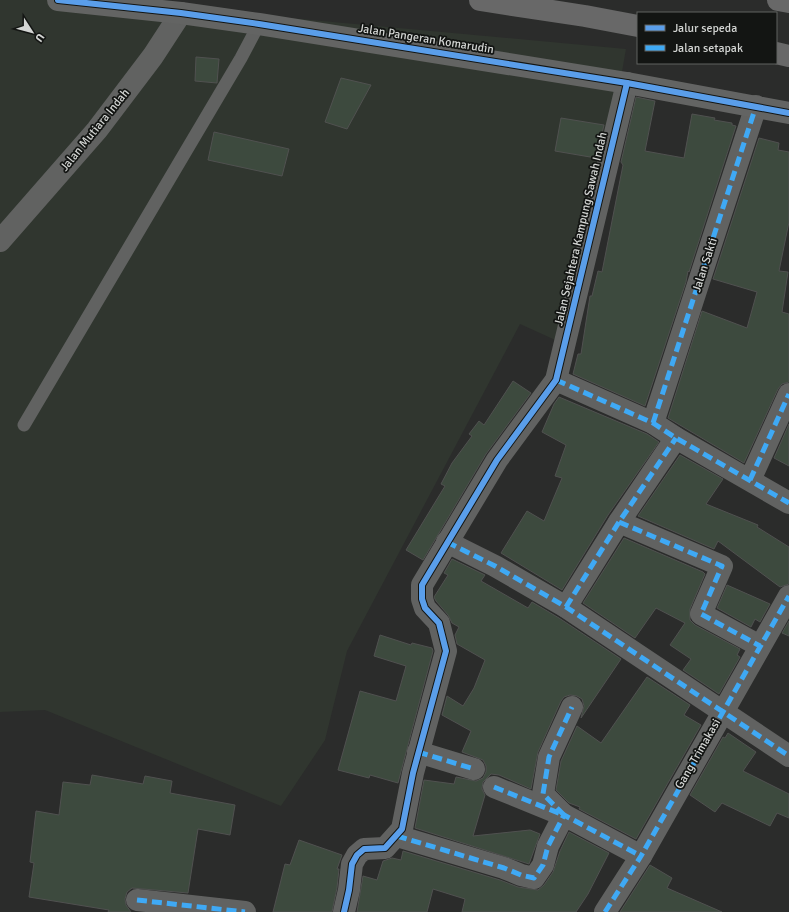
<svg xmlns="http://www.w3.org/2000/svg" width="789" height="912" viewBox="0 0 789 912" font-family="Signika,sans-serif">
<rect width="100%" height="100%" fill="#2b2c2b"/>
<polygon fill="#30362f" points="0,0 95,0 626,49 573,348 520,324 347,651 325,740 281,806 45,710 0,712"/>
<g fill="#3d4a3e" stroke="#505150">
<polygon points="196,57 219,59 217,83 195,81"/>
<polygon points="341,78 371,85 347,129 325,122"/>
<polygon points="636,97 655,101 645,151 684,158 692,114 715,118 714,120 732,123 732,125 736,126 689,272 688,271 686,282 645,406 573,374 578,354 581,354 590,296 592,296 598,271 602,272 623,165 621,162"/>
<polygon points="561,118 604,125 596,158 555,151"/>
<polygon points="214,132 289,149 282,176 208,160"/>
<polygon points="759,138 779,143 778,150 789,152 789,222 779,271 788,272 782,312 789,314 789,382 782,384 778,389 744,463 668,418 702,311 747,328 757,292 713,279"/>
<polygon points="513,381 531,393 486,454 423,560 406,550 445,486 441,484 452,463 472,436 469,434 479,421 484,425"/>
<polygon points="559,397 647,434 659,442 608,515 562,590 501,553 527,511 544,521 562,478 555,476 566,445 542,432 554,404"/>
<polygon points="789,424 789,466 774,458"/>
<polygon points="680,455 723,479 706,504 758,525 757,527 789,547 789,584 780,587 718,541 714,549 638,516"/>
<polygon points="624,538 703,572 705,574 690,609 690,620 695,625 740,649 737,655 740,657 719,694 683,670 691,659 670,645 685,623 656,608 635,638 583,603"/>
<polygon points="452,559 485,575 481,581 528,608 532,602 559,618 621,659 581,718 584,706 582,699 577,696 570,695 564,697 561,701 538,752 531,789 499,775 491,774 483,782 482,789 485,795 473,836 530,830 540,834 529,864 415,828 424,780 454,784 456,777 476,781 483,778 486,772 486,766 483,760 462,752 471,731 442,715 447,696 463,706 474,688 485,660 457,644 455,635 459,627 452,623 448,615 436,601 434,597 448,575 444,573"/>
<polygon points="727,585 770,604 760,622 755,619 751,627 717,608"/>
<polygon points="789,621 789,636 782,633"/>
<polygon points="380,635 411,645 412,643 432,648 433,651 398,783 370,775 369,778 338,770 360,691 396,701 406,666 374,656"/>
<polygon points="647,677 690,705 684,715 701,725 636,839 579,809 580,807 569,803 556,790 561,761 577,726 601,743"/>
<polygon points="728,733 756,752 743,771 789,794 789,818 777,813 770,826 722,803 715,812 690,795 723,737 725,738"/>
<polygon points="92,775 143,784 145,776 172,781 170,793 235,805 230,835 198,829 188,893 132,888 127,892 125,899 126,905 131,912 108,912 109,910 29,897 34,863 30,862 36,811 59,815 63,782 90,785"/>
<polygon points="569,832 609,853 588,894 576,912 462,912 465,899 433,889 427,912 357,912 363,876 377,880 383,861 392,858 401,860 403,851 500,880 518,887 538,890 544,885 553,872 560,851"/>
<polygon points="299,840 342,855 337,869 339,869 337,888 332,912 273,912 285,864 290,865"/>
<polygon points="650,865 672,878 667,888 722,912 620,912"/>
</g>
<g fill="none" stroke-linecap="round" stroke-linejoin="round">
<polyline stroke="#616261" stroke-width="13" points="24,425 241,58 259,24"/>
<g stroke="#616261" stroke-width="22">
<polyline points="0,241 97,130 153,56 181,13"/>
<polyline points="556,380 653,423 676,438 789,503"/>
<polyline points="653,423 756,106"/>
<polyline points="750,480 789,394"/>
<polyline points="619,522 722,566 701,614 760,646"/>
<polyline points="447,542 495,566 566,607 789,756"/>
<polyline points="566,607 619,522 676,438"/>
<polyline points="418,752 474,769"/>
<polyline points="494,787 558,813"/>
<polyline points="564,815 543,794 549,757 572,707"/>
<polyline points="397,836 504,868 521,875 534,878 543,865 548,846 564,815 641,856"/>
<polyline points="137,900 245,912"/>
<polyline points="344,912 349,890 352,864 357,855 364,849 385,848 402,829 413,773 446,651 439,623 425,608 422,599 422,585 497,460 556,380 627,83"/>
<polyline points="605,912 641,856 789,596"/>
</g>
<polyline stroke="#636463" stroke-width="22" points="58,0 181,13 259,24 627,83 789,113"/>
<g stroke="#686868" stroke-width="22">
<polyline points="480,0 585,16 638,26"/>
<polyline points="778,0 789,2"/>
<polyline points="776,53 789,56"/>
</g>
<g stroke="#3fa9f5" stroke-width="5" stroke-dasharray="10 5" stroke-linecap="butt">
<polyline points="556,380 653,423 676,438 789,503"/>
<polyline points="653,423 756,106"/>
<polyline points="750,480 789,394"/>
<polyline points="619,522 722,566 701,614 760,646"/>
<polyline points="447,542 495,566 566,607 789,756"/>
<polyline points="566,607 619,522 676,438"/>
<polyline points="418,752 474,769"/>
<polyline points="494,787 561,814"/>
<polyline points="564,815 543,794 549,757 572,707"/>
<polyline points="397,836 504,868 521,875 534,878 543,865 548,846 564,815 641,856"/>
<polyline points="137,900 245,912"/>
<polyline points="605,912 641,856 789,596"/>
</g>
<g stroke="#131513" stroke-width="8">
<g id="cycleway">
<polyline points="58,0 181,13 259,24 627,83 789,113"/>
<polyline points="344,912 349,890 352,864 357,855 364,849 385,848 402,829 413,773 446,651 439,623 425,608 422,599 422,585 497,460 556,380 627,83"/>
</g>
</g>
<use href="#cycleway" stroke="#5a9eea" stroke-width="6"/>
</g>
<g text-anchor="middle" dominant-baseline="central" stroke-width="3.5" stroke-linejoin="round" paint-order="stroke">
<g font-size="12" fill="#d3d5d3" stroke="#131513">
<text transform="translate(426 39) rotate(9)">Jalan Pangeran Komarudin</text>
<text transform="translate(95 130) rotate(-51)">Jalan Mutiara Indah</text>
<text transform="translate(581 229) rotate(-77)">Jalan Sejahtera Kampung Sawah Indah</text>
<text transform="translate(705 265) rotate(-72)">Jalan Sakti</text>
<text transform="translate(698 754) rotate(-60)">Gang Trimakasi</text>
</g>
</g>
<rect x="637" y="12" width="140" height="52" fill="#131513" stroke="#606260"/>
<rect x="645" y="25" width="20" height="6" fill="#5a9eea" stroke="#606260"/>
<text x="673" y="32" font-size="12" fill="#d3d5d3">Jalur sepeda</text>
<rect x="645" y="45" width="20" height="6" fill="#3fa9f5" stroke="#606260"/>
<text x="673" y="52" font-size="12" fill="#d3d5d3">Jalan setapak</text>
<g transform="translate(32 32) rotate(126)" stroke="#131513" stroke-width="3" paint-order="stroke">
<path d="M0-3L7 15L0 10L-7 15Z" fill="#d3d5d3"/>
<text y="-6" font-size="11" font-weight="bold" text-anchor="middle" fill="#d3d5d3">U</text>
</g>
</svg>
